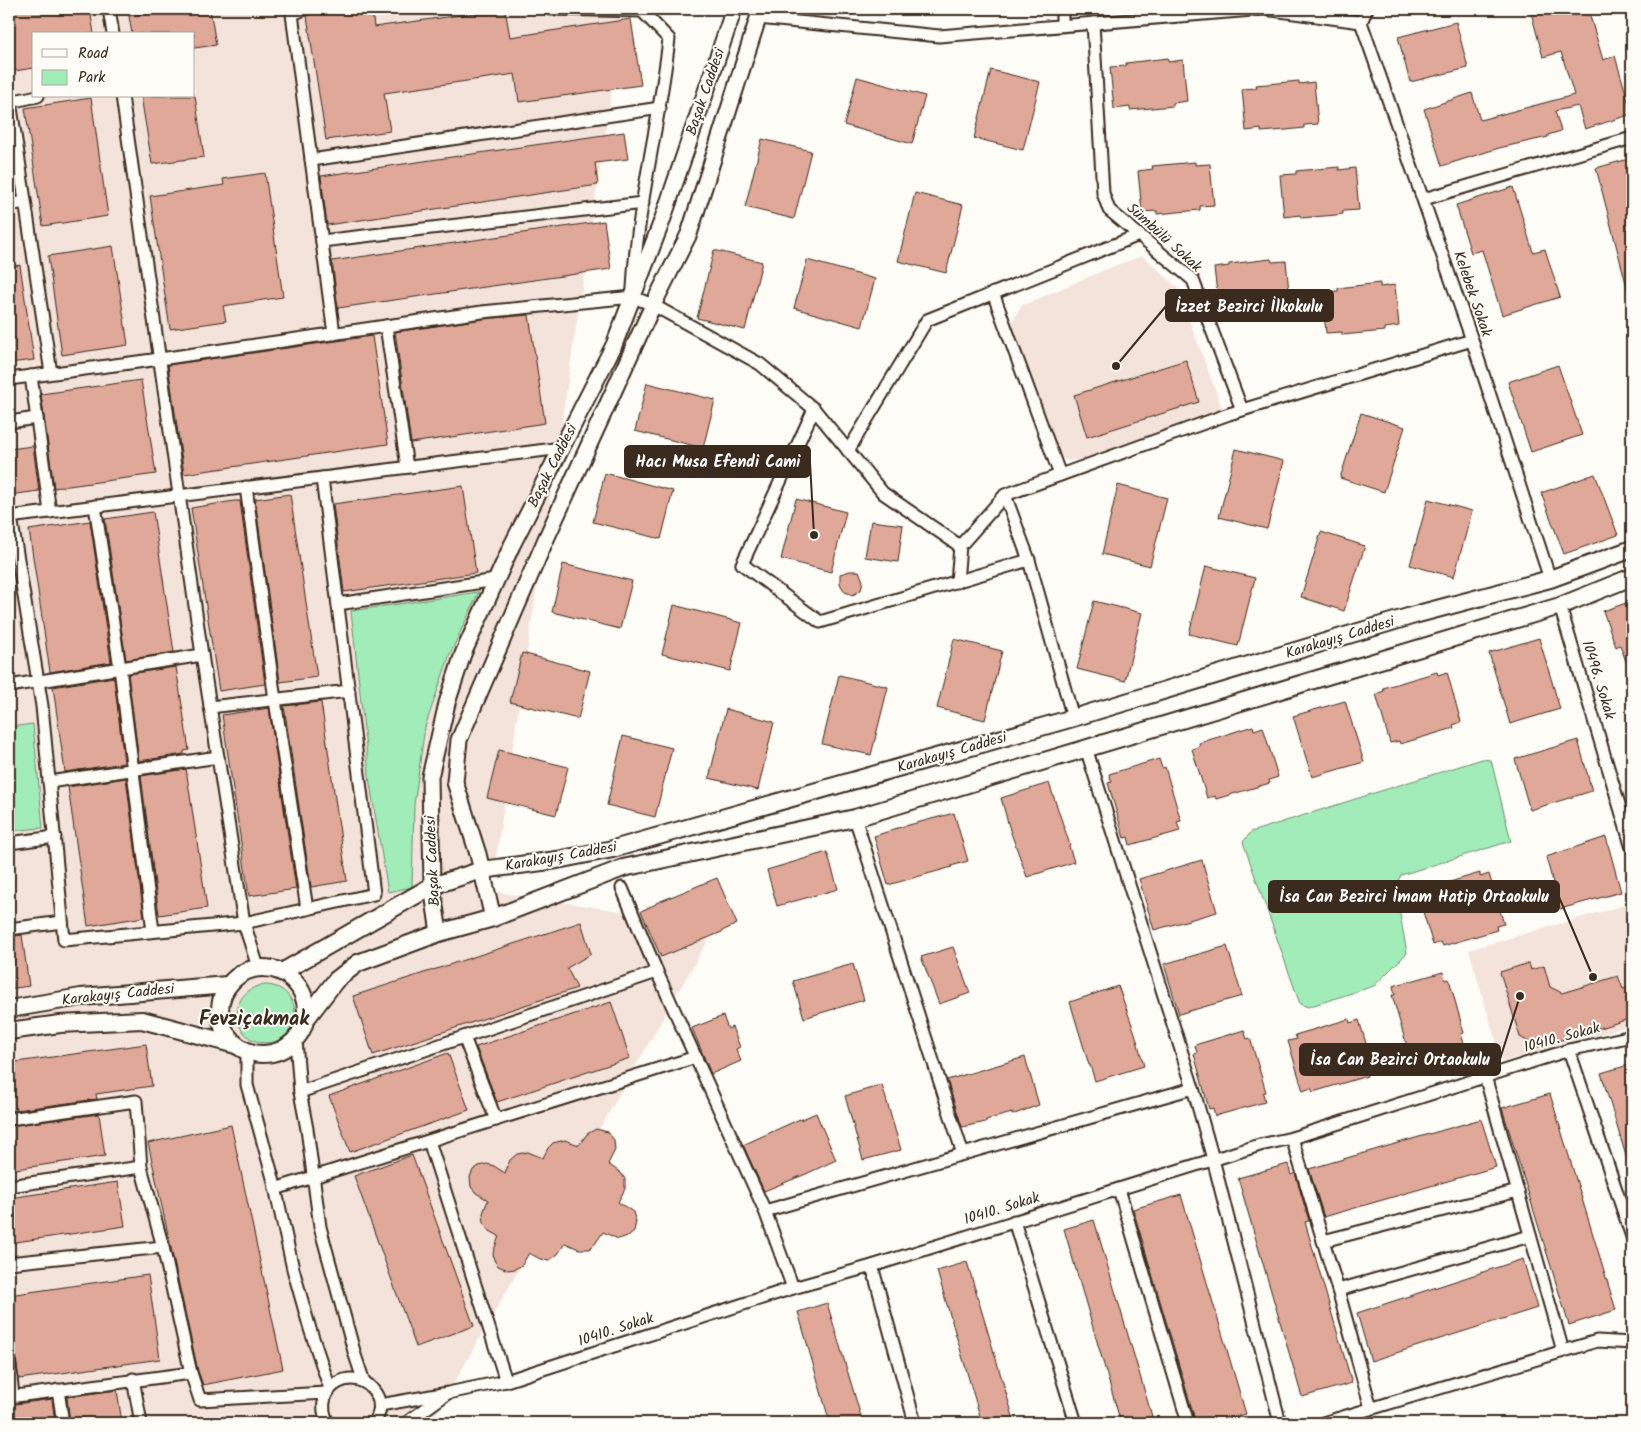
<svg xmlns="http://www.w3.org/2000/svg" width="1641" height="1432" viewBox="0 0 1641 1432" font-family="Kalam,sans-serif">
<rect width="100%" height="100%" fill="#fdfcf7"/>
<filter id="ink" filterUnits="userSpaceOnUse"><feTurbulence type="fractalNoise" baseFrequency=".02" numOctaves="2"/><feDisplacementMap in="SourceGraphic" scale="10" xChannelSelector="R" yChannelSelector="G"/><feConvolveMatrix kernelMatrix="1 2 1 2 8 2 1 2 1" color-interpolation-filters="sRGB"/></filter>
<g filter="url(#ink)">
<g fill="#f4e3db" fill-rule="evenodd">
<path d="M9,9H624L491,891L716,926L431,1423H9ZM34,34H194V96H34Z"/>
<polygon points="1143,256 1177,287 1222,408 1219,416 1078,460 1068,461 1063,459 1056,450 1011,324 1021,306 1119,264"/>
<polygon points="1632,903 1632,1025 1502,1062 1469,950"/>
</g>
<g fill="#a2ecba" stroke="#6e8b6c">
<polygon points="479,592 450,654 425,727 414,805 412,887 388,892 370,784 351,611"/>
<polygon points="33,724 43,828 9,831 9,727"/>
<polygon points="1482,759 1491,760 1511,841 1401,875 1395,887 1407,953 1374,986 1308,1007 1300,1004 1243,842 1251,832"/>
<circle cx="266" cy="1014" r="29"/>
</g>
<g fill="#e0a899" stroke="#3b2a1e">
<polygon points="9,9 90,9 94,34 34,34 34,68 14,71 9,38"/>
<polygon points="178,9 210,9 216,45 194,48 194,34 132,34 129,16"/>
<polygon points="312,9 372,9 374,27 505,9 510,37 631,19 641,85 519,102 515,74 384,93 390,131 326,140 307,16 311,13"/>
<polygon points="1530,9 1588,9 1603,60 1615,56 1632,114 1585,129 1578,106 1555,111 1561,131 1548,135 1548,137 1499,148 1442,166 1424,109 1472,93 1480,120 1574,95 1561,52 1543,57"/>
<polygon points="1456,22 1468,68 1410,82 1398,37"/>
<polygon points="1168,58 1168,62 1183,60 1187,101 1173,103 1173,106 1130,110 1130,107 1114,109 1110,67 1126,66 1126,63"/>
<polygon points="991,70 1040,82 1023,150 974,138"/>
<polygon points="857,77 925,96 912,144 844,125"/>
<polygon points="1299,81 1299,84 1314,82 1318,124 1304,125 1304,128 1286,130 1261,132 1261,129 1246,131 1242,89 1257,88 1256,85"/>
<polygon points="141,96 195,96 204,157 152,164"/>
<polygon points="91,98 108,216 43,226 25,108"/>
<polygon points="624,132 628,159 595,163 598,185 327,225 321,176"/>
<polygon points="762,139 811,151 794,219 745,207"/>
<polygon points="1632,158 1632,291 1628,291 1596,168"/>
<polygon points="1195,162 1195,165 1210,164 1214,205 1200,206 1200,210 1178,212 1157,214 1157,211 1142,212 1138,171 1153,169 1152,166"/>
<polygon points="1339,167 1339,170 1355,168 1359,210 1343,211 1343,214 1336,215 1301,218 1300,215 1284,217 1280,175 1296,174 1296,171"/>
<polygon points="265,173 283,297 223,306 226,321 170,329 150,196 224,185 223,179"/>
<polygon points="1513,187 1533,252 1545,249 1560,297 1502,315 1482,250 1471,253 1456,205"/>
<polygon points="915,193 963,205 946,273 898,261"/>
<polygon points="604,221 611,269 338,308 332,261"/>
<polygon points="113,246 128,345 62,355 48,256"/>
<polygon points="714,250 762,262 745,330 697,318"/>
<polygon points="1271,259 1272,262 1286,261 1290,302 1276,304 1276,306 1233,311 1233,308 1219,309 1214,268 1229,266 1229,264"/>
<polygon points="807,260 875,279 862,327 794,308"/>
<polygon points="20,265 34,360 9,363 9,267"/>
<polygon points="1380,283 1380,287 1395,285 1399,326 1385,328 1385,331 1342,335 1342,332 1326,333 1322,292 1338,291 1338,288"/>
<polygon points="529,315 545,423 411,443 395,332 483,319"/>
<polygon points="372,336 388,444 184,474 168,365"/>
<polygon points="1186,360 1199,402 1087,437 1074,395"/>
<polygon points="1558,365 1582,435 1531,452 1508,382"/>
<polygon points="141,380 156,474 54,488 41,394"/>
<polygon points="647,383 715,400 703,448 635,431"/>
<polygon points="1361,413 1405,427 1384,492 1340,478"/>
<polygon points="33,446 39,491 9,495 9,449"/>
<polygon points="1236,449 1284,461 1267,529 1219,517"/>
<polygon points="605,473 673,491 661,539 593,522"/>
<polygon points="1595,474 1618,535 1564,554 1541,493"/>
<polygon points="1118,485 1167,498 1150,566 1102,554"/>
<polygon points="463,486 476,573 344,592 333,504"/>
<polygon points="290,494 317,677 280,682 255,499"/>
<polygon points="796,499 846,512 831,572 781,559"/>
<polygon points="1428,499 1472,511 1454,577 1410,565"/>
<polygon points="234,501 240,501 265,684 219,691 191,508"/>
<polygon points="153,512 174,652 126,660 105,519"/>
<polygon points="90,521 111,662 50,672 29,530"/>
<polygon points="871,521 903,525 898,562 865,557"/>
<polygon points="1321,532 1365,546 1344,611 1301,597"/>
<polygon points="563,564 632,581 620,629 552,612"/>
<polygon points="1206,566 1255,578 1238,646 1189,634"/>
<polygon points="850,571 859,571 863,581 861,590 853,595 845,592 840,584 840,574"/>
<polygon points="1094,601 1142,613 1125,681 1077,669"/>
<polygon points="1632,601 1632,675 1631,675 1620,645 1616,647 1603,611"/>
<polygon points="674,605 742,623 730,671 662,654"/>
<polygon points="1539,638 1560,709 1510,724 1489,653"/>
<polygon points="954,639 1002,651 985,720 937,708"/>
<polygon points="522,653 590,671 578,719 510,702"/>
<polygon points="176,667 189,750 184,751 184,754 139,761 128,674"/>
<polygon points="1437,672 1438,675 1447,672 1461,722 1453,725 1454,728 1400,744 1399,741 1390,743 1376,694 1384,691 1383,688"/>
<polygon points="839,675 888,687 871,755 822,744"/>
<polygon points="114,677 124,763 65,772 53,687"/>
<polygon points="1345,701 1364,762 1312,777 1293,716"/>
<polygon points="321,702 347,881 311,887 284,706"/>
<polygon points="269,708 296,889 249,896 222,715"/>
<polygon points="726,709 774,722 758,790 709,778"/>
<polygon points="1253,726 1254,730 1263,727 1278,777 1269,780 1270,783 1216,799 1215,796 1207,798 1192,749 1200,746 1199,743"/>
<polygon points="623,736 672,748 655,817 607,805"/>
<polygon points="1578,740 1592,791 1530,810 1515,759"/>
<polygon points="499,750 568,767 556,815 487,798"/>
<polygon points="1159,759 1162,768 1165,767 1181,821 1177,822 1180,831 1130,845 1128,837 1124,838 1108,783 1112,782 1109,774"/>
<polygon points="186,769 207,908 159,915 141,776"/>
<polygon points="126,778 144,917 88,926 68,787"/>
<polygon points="1049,783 1070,845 1069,846 1074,862 1027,877 1010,830 1001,798"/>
<polygon points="954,813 968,861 951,866 952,867 888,885 874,836 890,831 890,830"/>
<polygon points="1606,837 1621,892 1560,909 1546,857"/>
<polygon points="827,852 838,889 777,906 767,870"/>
<polygon points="1202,860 1217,912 1154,930 1139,879"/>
<polygon points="1480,873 1480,877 1489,874 1504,924 1496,926 1497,930 1443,946 1441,942 1433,945 1418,895 1427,893 1426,889"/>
<polygon points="717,878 737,924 722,931 722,932 661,957 641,911 656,904 656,903"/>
<polygon points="581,922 591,954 567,968 577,988 373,1055 353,996"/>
<polygon points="22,935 29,986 9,989 9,937"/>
<polygon points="1227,946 1242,996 1179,1014 1164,964"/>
<polygon points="953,947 970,993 939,1004 921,957"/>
<polygon points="1529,963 1531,970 1544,966 1550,987 1562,993 1618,976 1623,989 1630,987 1632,995 1632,1018 1538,1047 1520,1037 1500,972"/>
<polygon points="853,964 864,1000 804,1018 793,981"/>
<polygon points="1443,972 1445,980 1449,979 1464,1033 1461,1034 1464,1043 1414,1057 1411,1049 1408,1050 1392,995 1395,995 1393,986"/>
<polygon points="1118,986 1135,1033 1144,1066 1095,1081 1090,1065 1089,1065 1070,1002"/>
<polygon points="611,1002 630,1058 497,1102 476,1047"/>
<polygon points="723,1016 728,1029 732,1027 740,1047 736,1049 741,1061 711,1074 692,1028"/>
<polygon points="1349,1019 1350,1023 1359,1020 1374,1070 1366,1072 1367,1076 1313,1092 1311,1088 1303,1091 1288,1041 1297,1039 1295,1035"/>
<polygon points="1244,1030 1247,1039 1250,1038 1266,1092 1263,1093 1265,1102 1215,1116 1213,1108 1209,1109 1194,1054 1197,1053 1195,1045"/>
<polygon points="146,1044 152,1086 96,1094 97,1099 9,1111 9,1063"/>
<polygon points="448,1053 469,1110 350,1152 329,1096"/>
<polygon points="1025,1057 1039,1105 1012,1115 1012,1113 986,1120 986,1122 962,1127 947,1080"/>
<polygon points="1632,1064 1632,1165 1629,1166 1601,1073"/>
<polygon points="882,1085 901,1150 863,1160 845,1096"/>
<polygon points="1550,1094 1616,1310 1569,1325 1502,1108"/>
<polygon points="816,1113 836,1160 806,1174 764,1191 743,1145 800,1119 800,1120"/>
<polygon points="99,1114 105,1156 9,1170 9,1126"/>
<polygon points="1481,1119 1496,1167 1324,1217 1309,1169"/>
<polygon points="231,1125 283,1369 203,1385 198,1371 148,1143"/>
<polygon points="596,1129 608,1132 614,1140 615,1150 608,1164 621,1173 625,1179 625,1189 618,1202 633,1212 636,1222 634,1231 628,1236 618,1239 603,1232 595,1244 589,1249 579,1249 565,1243 558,1254 550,1260 540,1259 529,1253 522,1265 515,1269 508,1270 498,1266 494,1260 493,1253 499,1236 488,1230 484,1223 483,1213 488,1200 476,1193 471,1187 470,1177 473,1170 479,1166 487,1164 494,1166 505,1173 510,1160 517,1154 528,1152 543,1158 548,1148 553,1143 565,1140 579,1145 587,1134"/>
<polygon points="412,1155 474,1326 416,1347 354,1176"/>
<polygon points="1288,1164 1291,1175 1295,1173 1309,1221 1305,1222 1352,1383 1302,1397 1238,1178"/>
<polygon points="118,1182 125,1226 9,1243 9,1198"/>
<polygon points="1181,1195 1246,1414 1214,1423 1196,1423 1133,1209"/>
<polygon points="1094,1220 1154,1423 1121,1423 1064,1229"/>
<polygon points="1523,1259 1537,1308 1371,1361 1357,1313"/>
<polygon points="967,1262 1015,1423 982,1423 937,1271"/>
<polygon points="148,1275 160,1359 19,1379 16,1358 12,1352 9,1330 9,1295"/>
<polygon points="827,1303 863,1423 830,1423 798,1312"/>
<polygon points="117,1390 122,1423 70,1423 67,1397"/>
<polygon points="52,1399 55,1423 9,1423 9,1405"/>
</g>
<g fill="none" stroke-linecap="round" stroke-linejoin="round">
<g stroke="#3b2a1e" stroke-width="15">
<g id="minor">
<polyline points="109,9 113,34"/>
<polyline points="305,9 292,14 334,334"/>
<path d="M552,9L642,11L669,39C660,122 637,204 633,288"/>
<polyline points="1062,9 1062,25"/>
<polyline points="758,18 939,36 1264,9 1361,22 1367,9"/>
<polyline points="1361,22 1472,340 1550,579"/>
<polyline points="1093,23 1103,193 1109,210 1193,280 1242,410"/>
<polyline points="122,96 202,655 244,923 258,967"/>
<polyline points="10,101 51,373"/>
<polyline points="9,102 38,96"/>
<polyline points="311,160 660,108"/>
<polyline points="1424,199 1632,138"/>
<polyline points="9,205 25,202"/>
<polyline points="322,241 643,203"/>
<polyline points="993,293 1060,475"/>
<polyline points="386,326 407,467"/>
<polyline points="31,376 50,512"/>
<polyline points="9,379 160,359 482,312 633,297 653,305 760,364 814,409 883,493 960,546"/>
<polyline points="814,409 742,564 820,622 1029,560"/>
<polyline points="9,422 37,418"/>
<polyline points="848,451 927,320 1139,235"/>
<polyline points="246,487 275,700 307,909"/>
<polyline points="95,506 120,668 153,931"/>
<polyline points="9,517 562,448"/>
<polyline points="11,517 42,706 64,940 244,923 374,894 322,478"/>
<polyline points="957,582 960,546 1005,495"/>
<polyline points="338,604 496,580"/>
<polyline points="1560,606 1632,848"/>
<polyline points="9,686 202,655"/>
<polyline points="210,707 349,691"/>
<polyline points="1073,718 1029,560 1005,495 1229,414 1472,340"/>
<polyline points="1086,748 1193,1088 1213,1159 1280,1423"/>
<polyline points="49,782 218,757"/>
<polyline points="855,818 963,1154"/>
<polyline points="9,843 55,837"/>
<polyline points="622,888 657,972 765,1211 1193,1088"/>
<polyline points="9,929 62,922"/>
<polyline points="464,1037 496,1120"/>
<polyline points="296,1040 300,1092 307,1129 320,1227 355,1355 364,1382"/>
<polyline points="1569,1050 1632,1237"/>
<polyline points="247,1052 247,1085 273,1178 293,1269 310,1329 330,1389"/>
<polyline points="1485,1076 1563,1351"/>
<polyline points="300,1092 657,972"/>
<polyline points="9,1119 136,1101 141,1167 163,1247 191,1373 200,1400 326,1393"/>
<polyline points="1292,1138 1338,1290 1371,1408"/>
<polyline points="429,1141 506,1381"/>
<polyline points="9,1186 141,1167"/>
<polyline points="275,1189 696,1057"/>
<polyline points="1119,1189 1188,1423"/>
<polyline points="765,1211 793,1288"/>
<polyline points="1014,1221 1076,1423"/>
<polyline points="1323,1241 1518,1191"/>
<polyline points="9,1263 163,1247"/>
<polyline points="872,1266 915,1423"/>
<polyline points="1338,1290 1530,1236"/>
<polyline points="9,1359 13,1396"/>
<polyline points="133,1379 141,1423"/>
<polyline points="58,1390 63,1423"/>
<polyline points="9,1397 191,1373"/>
<polyline points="380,1405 448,1393 506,1381 793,1288 872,1266 1260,1145 1292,1138 1569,1050 1632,1036"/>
<path d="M328,1423C309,1386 357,1362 376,1394C382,1404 380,1414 374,1423"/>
<polyline points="406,1423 445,1395"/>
<polyline points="1323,1423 1597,1341 1632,1343"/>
</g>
</g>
<g stroke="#3b2a1e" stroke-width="19">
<g id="tertiary">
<polyline points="493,918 478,854 455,782 459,740 546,539 653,305 689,234 761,9"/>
<polyline points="439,933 432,886 430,777 447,703 463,654 512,545 614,345 662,221 734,9"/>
</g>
</g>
<g stroke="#3b2a1e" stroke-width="20">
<g id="secondary">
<circle cx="263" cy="1011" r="43"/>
<polyline points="282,972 432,886 482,870 557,860 613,849 1073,718 1418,614 1550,579 1632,549"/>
<polyline points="9,1009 81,997 227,985"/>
<polyline points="306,1019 336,980 358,963 439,933 493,918 623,868 855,818 1560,606 1632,577"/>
<polyline points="9,1031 60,1024 142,1020 236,1045"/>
</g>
</g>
<use href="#minor" stroke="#fdfcf7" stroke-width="11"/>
<use href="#tertiary" stroke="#fdfcf7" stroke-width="15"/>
<use href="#secondary" stroke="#fdfcf7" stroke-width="16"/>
</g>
</g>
<g text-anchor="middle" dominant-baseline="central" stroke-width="4" stroke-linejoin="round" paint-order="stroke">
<g font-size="15" fill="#3b2a1e" stroke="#fdfcf7">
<text transform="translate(706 92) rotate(-71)">Başak Caddesi</text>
<text transform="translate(1164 238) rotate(42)">Sümbülü Sokak</text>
<text transform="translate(1472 294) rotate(71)">Kelebek Sokak</text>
<text transform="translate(553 466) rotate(-63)">Başak Caddesi</text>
<text transform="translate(1340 638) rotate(-17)">Karakayış Caddesi</text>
<text transform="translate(1598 680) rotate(73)">10496. Sokak</text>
<text transform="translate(952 753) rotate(-16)">Karakayış Caddesi</text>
<text transform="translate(561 857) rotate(-10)">Karakayış Caddesi</text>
<text transform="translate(433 861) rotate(-93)">Başak Caddesi</text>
<text transform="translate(118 995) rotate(-6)">Karakayış Caddesi</text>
<text transform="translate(1562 1038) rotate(-15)">10410. Sokak</text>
<text transform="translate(1002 1209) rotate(-17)">10410. Sokak</text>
<text transform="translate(616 1330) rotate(-18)">10410. Sokak</text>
</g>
<g font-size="20" font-weight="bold" fill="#3b2a1e" stroke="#fdfcf7">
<text x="254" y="1020">Fevziçakmak</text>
</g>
</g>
<path fill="none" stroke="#3b2a1e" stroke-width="2" d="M1116 366L1166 306M814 535L810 462M1593 977L1559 897M1520 996L1500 1059"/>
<g fill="#3b2a1e" stroke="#fdfcf7" stroke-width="2">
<circle cx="1116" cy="366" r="5"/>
<circle cx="814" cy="535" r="5"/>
<circle cx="1593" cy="977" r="5"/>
<circle cx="1520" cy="996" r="5"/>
</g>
<g fill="#3b2a1e" stroke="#3b2a1e" stroke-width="2">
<rect x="1166" y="290" width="167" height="31" rx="5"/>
<rect x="625" y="446" width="185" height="31" rx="5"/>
<rect x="1269" y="881" width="290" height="31" rx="5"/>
<rect x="1300" y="1044" width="200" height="31" rx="5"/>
</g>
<g font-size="16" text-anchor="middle" font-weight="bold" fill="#fff">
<text x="1249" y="312">İzzet Bezirci İlkokulu</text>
<text x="718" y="467">Hacı Musa Efendi Cami</text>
<text x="1414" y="902">İsa Can Bezirci İmam Hatip Ortaokulu</text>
<text x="1400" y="1065">İsa Can Bezirci Ortaokulu</text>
</g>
<rect width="1641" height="1432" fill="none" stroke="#fdfcf7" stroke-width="30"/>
<rect x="15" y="15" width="1611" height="1402" fill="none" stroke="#3b2a1e" stroke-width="2" filter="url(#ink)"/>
<rect x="32" y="32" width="162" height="65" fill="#fdfcf7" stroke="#afa8a0"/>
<rect x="42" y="49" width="25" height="8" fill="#fdfcf7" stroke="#afa8a0"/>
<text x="78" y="58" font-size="15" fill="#3b2a1e">Road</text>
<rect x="42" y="70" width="25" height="15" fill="#a2ecba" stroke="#afa8a0"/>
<text x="78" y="82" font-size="15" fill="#3b2a1e">Park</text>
</svg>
